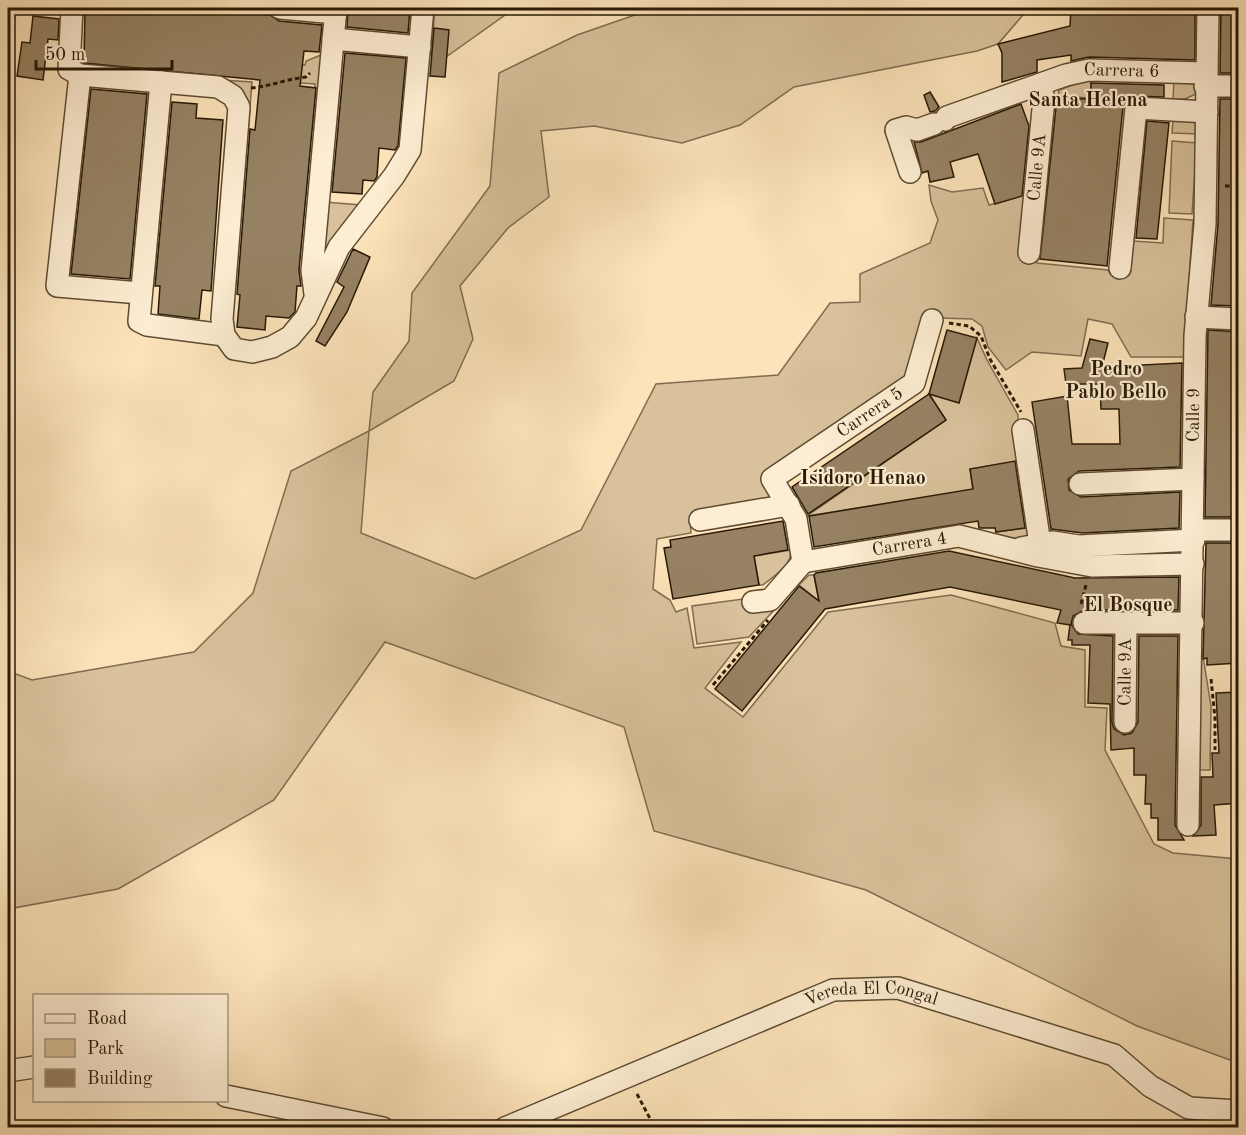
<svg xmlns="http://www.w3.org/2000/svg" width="1246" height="1135" viewBox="0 0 1246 1135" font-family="'Old Standard TT',serif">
<rect width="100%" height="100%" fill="#fce3ba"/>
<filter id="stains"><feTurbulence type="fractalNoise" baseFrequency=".00333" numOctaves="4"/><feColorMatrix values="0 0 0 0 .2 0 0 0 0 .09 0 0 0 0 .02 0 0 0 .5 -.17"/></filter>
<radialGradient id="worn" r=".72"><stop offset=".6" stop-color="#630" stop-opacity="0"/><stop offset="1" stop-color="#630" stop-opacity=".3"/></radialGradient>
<g fill="#d8c19b" stroke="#806d50" stroke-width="1.5">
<polygon points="8,8 20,8 8,30"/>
<polygon points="435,8 506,8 505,15 446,57 431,55"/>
<polygon points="655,8 1029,8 998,44 977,51 794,87 740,125 682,143 594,126 541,131 549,197 508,228 460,286 473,339 454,381 369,431 361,533 475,579 581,530 656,384 778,375 830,303 860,302 860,274 930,243 938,220 931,201 929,185 952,192 983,188 989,205 1025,195 1033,257 1037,263 1108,270 1111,275 1128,275 1133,241 1163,243 1164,218 1193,220 1184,357 1131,357 1112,324 1088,319 1081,356 1032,352 1006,370 988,347 982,326 972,319 939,318 908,375 769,474 773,499 690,519 691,533 657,539 653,589 670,600 676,612 687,608 694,648 741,642 705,688 743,717 828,612 951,595 1055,623 1061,646 1085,650 1085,707 1107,708 1105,750 1154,844 1173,853 1238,859 1238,1063 1137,1026 866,890 654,831 624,727 385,642 274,800 118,889 8,909 8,671 32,680 194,652 253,593 291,471 369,431 373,392 409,341 412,293 490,186 499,73 577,35"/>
<polygon points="321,55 317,121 312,121 315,84 270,81 269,61 305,65 306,61"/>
<polygon points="1091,78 1091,98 1058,96 1059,90"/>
<polygon points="222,80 252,82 248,132 244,132"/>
<polygon points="1174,80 1196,85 1196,94 1185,99 1173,99"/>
<polygon points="1173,120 1196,122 1199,134 1172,133"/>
<polygon points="1172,141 1197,143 1192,214 1169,213"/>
<polygon points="324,202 361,205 318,270"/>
<polygon points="977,338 987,360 1018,415 1018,461 970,469 973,490 807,516 946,420 929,394 959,402"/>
<polygon points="1033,527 1028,541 995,534 996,532"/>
<path d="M791,550C792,565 774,576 763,585H759L754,556Z"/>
<polygon points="809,575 814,575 819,601 799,585"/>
<polygon points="743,599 746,610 776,608 749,637 697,644 692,606"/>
<polygon points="1202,650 1211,706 1210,770 1198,770 1199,652"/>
</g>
<g fill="#968263" stroke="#281905" stroke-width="1.5">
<polygon points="85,8 195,8 270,15 279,21 322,25 319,52 304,51 300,86 316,88 299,270 301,286 297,286 295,312 289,318 266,316 265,330 237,327 240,295 237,294 250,129 255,130 260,80 84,63"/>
<polygon points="348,8 410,8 408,33 347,27"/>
<polygon points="1071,8 1195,8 1195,60 1089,57 1071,61 1071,55 1037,60 1037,72 1002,82 1002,53 998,44 1070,26"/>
<polygon points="1221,8 1239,8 1239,73 1220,73"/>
<polygon points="33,16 59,19 58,40 48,39 43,80 17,76 22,42 30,43"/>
<polygon points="434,28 449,30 445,77 430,76"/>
<polygon points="345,53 406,58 398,146 395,150 379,148 377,177 374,181 363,180 362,194 332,192"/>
<polygon points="1091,83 1164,85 1164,97 1131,96 1123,106 1107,266 1040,259 1057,98 1091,99"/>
<polygon points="91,89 147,94 130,279 71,274"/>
<polygon points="930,92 939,107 935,111 930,112 924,95"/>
<polygon points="1220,99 1239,99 1239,306 1211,305 1218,224"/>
<polygon points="172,102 197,104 196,118 223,120 211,291 202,290 199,319 158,314 160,286 155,286"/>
<polygon points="1021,104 1029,126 1022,196 995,204 978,154 950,162 954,177 930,182 928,171 922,173 914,142 921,142"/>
<polygon points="1147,121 1169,123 1157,239 1136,238"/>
<polygon points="353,249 370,257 347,312 325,346 316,341 344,287 337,282"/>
<polygon points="947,330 977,338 959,403 929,394"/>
<polygon points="1208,330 1239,332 1239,517 1205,517"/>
<polygon points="1090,339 1108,343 1102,367 1182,363 1180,467 1079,471 1068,479 1069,490 1081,497 1180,492 1179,528 1083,533 1051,529 1032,402 1067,396 1072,444 1120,444 1119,409 1101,409 1100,384 1066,384 1064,369 1082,368"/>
<polygon points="929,394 946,420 808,514 792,487"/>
<polygon points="1015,461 1025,528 996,532 995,528 979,528 978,521 814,547 809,516 973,489 970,469"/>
<polygon points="783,521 788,550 754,556 759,585 673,599 664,548 671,547 670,540"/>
<polygon points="1206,543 1239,543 1239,663 1207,665 1207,658 1203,659"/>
<polygon points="949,551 1075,578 1179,577 1178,610 1084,610 1073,616 1071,624 1078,634 1113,636 1112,722 1114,729 1124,735 1132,733 1138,722 1139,636 1178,636 1175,825 1184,840 1158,840 1158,818 1151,818 1151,804 1145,804 1146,775 1134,775 1134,748 1111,750 1110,704 1088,703 1090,645 1072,645 1072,640 1068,640 1070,625 1057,623 1061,610 950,587 825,609 742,711 715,689 799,586 819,601 814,575 816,573"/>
<polygon points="1239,692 1239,803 1214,805 1216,835 1193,836 1201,825 1201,777 1213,777 1212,753 1219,753 1216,693"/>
</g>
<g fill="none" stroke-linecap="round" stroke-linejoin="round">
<g stroke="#5d4c32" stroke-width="24">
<g id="minor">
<polyline points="72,8 69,69 80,75 218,87 233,96 239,107 222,319 224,335 234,349 252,352 272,347 290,337 306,318 339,247 394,176 410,150 423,8"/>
<polyline points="280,8 336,13"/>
<polyline points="333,39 420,47"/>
<polyline points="80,75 57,286 140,293"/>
<polyline points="161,82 139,321 147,325 224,335"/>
<polyline points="1205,86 1238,86"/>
<path id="s1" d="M945,120L947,117L1066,75L1089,70L1205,73"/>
<polyline points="910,172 896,130 906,127 917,130 934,124"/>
<path id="s2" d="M1029,253L1044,99L1040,85"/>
<polyline points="1120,268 1136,108 1207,112"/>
<polyline points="315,294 312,271 336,8"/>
<polyline points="1196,317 1238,319"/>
<polyline points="1023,430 1040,544"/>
<polyline points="1080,484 1193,479"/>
<polyline points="700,520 789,505"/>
<polyline points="1194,530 1238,530"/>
<polyline points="1021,548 1052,542 1079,546 1194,540"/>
<path id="s3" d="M803,562L959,536L1038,556L1092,566L1193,564"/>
<path id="s4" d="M753,602L770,600L803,562L796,519L772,479L914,383L932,320"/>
<polyline points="1084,623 1193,623"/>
<path id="s5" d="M1125,722L1126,624"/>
<path id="s6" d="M1188,825L1195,336L1205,224L1208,8"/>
<polyline points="8,1071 34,1067"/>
<polyline points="226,1096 383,1128"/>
<path id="s7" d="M505,1128L833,990L898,988L1114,1055L1150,1086L1189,1108L1238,1111"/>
</g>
</g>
<g stroke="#281905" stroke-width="3" stroke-dasharray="4.5 3" stroke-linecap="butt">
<path d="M251,88C271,86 287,79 306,77L310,73"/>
<polyline points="1225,186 1238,186"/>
<polyline points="949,323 969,326 981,336 990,359 1021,412"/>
<polyline points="1081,604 1086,585"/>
<polyline points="1211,679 1215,718 1215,750"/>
<polyline points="713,685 768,620"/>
<polyline points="637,1094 655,1128"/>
</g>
<use href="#minor" stroke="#fdedd2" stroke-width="21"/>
</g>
<g text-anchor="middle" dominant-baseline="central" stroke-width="4.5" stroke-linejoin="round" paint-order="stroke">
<g font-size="18" fill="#281905" stroke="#fdedd2">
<text stroke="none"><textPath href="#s1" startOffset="186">Carrera 6</textPath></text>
<text stroke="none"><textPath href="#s2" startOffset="86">Calle 9A</textPath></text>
<text stroke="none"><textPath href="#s4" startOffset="276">Carrera 5</textPath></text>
<text stroke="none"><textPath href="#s6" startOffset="410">Calle 9</textPath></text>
<text stroke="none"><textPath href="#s3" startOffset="108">Carrera 4</textPath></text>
<text stroke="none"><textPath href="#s5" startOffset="50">Calle 9A</textPath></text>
<text stroke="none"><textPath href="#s7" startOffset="394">Vereda El Congal</textPath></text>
</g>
<g font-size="20" font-weight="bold" fill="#281905" stroke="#fdedd2">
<text x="1088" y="101">Santa Helena</text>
<text x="1116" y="370">Pedro<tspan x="1116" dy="23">Pablo Bello</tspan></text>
<text x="863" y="479">Isidoro Henao</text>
<text x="1128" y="606">El Bosque</text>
</g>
</g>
<rect width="1246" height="1135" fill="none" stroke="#fce3ba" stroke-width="30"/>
<rect x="9" y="9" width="1228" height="1117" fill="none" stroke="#281905" stroke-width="3"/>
<rect x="15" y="15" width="1216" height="1105" fill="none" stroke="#281905" stroke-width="1.5"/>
<rect x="33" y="994" width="195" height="108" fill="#fdedd2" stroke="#a89880" stroke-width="1.5"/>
<rect x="45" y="1014" width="30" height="9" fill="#fdedd2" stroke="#a89880" stroke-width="1.5"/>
<text x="87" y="1024" font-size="18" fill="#281905">Road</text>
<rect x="45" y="1039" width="30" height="18" fill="#d8c19b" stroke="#a89880" stroke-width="1.5"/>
<text x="87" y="1054" font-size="18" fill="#281905">Park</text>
<rect x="45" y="1069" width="30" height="18" fill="#968263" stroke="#a89880" stroke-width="1.5"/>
<text x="87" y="1084" font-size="18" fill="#281905">Building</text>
<path d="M36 60v9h136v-9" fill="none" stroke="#281905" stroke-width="3"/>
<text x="45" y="60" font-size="18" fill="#281905" stroke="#fdedd2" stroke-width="4.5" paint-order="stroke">50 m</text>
<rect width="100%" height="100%" filter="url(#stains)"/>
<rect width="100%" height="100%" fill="url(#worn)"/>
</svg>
